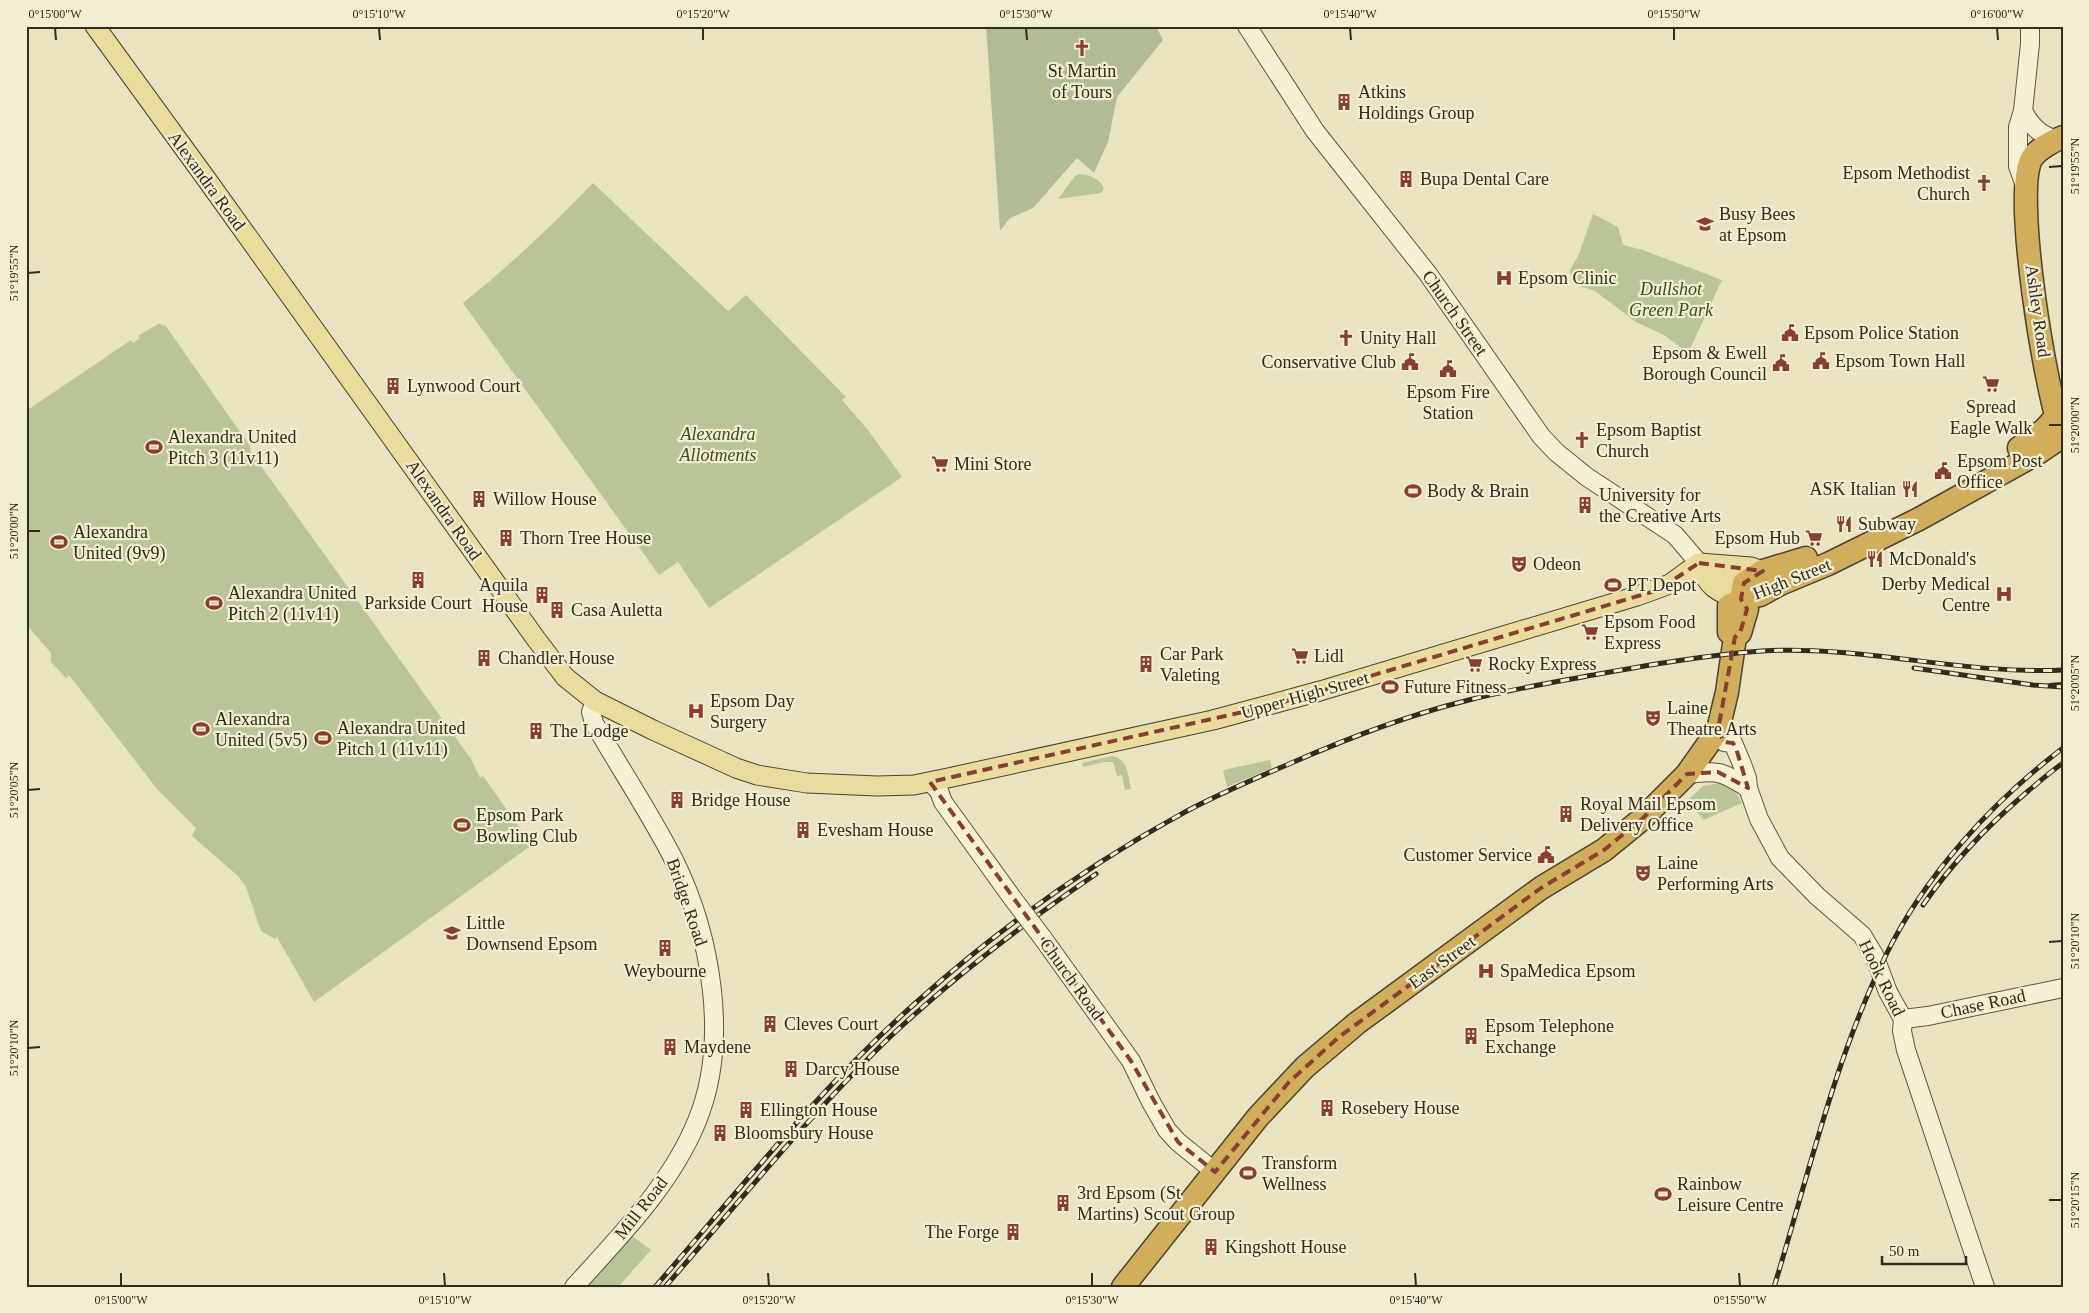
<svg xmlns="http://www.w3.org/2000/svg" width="2089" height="1313" viewBox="0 0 2089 1313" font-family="'Times New Roman',serif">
<rect width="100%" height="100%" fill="#e9e3c2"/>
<g fill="#b9c598">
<path d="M1080,174C1090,175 1101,179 1104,189L1101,193L1058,199L1075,176Z"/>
<path d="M593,183L728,311L746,295L846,397L842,400L868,430L902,477L709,608L678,562L659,575L463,303C509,266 552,226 593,183Z"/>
<polygon points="1593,214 1618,227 1623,245 1643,250 1722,280 1688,353 1664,335 1636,322 1595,291 1577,285 1571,280 1570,270 1579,254"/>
<polygon points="160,323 162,326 165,325 250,446 251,452 471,759 480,778 483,776 532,845 314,1002 277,937 275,939 261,931 246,887 238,876 192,836 196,828 157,789 69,675 66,678 51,662 51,653 26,624 26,411 131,340 133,343 140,338 138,336"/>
<path d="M1112,756C1128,758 1128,776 1131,789L1125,790L1122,775L1117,776L1113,762H1105L1083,767L1082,763Z"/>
<polygon points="1270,760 1272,768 1227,787 1223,770"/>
<polygon points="1720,783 1735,790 1742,803 1704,820 1687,801 1703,786"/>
<polygon points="632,1236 651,1250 618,1287 585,1287"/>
</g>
<polygon fill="#b1bb96" points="986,26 1156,26 1163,40 1117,97 1108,142 1094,173 1077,158 1033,208 1010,218 1000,231"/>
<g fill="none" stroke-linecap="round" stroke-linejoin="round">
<g stroke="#62563f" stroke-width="20">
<g id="secondary">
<polyline points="1247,26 1315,131 1428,274 1541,436 1556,452 1587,477 1675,535 1699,563"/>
<path d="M2023,111C2031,126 2039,134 2056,140"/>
<polyline points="2025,186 2018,166 2018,127 2023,111 2030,44 2030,26"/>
<polyline points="1724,742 1733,743 1742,764 1747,778 1748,788 1759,819 1780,858 1817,896 1862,935 1874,955 1888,992 1903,1019 1902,1031 1906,1050 1985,1287"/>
<path d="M1687,774C1717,770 1722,771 1748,788"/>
<polyline points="930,782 939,791 943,802 1013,899"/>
<polyline points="1042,937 1131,1061 1151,1102 1167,1130 1178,1142 1215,1172"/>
<polyline points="1903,1019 1928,1016 2063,988"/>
<path d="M574,1287C620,1236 671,1185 697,1121C730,1041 711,935 674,860C650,813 621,770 594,723L591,712L595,701"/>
</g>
</g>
<g stroke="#4f432f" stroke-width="21">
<g id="primary">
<polyline points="95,26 210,184 536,639 565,677 595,701 653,730 736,768 757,775 807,783 877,786 914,785 948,778 1213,720 1320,691 1637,596 1670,584 1699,563"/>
<polyline points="1699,563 1751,567 1763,571"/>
<path d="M1699,563C1706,586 1718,594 1741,599"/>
<path d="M1705,565C1724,571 1733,582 1741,599"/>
</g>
</g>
<g stroke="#4f432f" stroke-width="25">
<g id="highway">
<path d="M2061,431C2046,393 2012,190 2032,158C2038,149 2053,141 2063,137"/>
<polyline points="2019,448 2044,430 2056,417"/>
<polyline points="1741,599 1744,583 1763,571 1806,558"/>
<polyline points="1735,637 1729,632 1729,606 1741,599 1760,595 1780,584 1828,564 1919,519 2038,453 2063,436"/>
<polyline points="1123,1287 1258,1117 1305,1067 1357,1023 1541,888 1604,850 1642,819 1687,774 1718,730 1727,692 1735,637 1740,633 1747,609 1741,599"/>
</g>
</g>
<use href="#secondary" stroke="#f5f0d4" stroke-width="18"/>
<use href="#primary" stroke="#e9dc9d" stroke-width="19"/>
<use href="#highway" stroke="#d0ae5b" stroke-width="22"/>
<g stroke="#322b1e" stroke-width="5">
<g id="rail">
<polyline points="1914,668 2033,685 2063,687"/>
<path d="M1923,905C1953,862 1987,826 2027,792C2039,782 2050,772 2063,763"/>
<path d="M655,1287C740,1189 822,1085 920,999C1001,927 1090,864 1185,812C1219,794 1254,779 1289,764C1346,739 1405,716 1465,701C1507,690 1550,683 1593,675C1649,665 1706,655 1762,651C1863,645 1962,675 2063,670"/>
<path d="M665,1287C739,1202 810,1114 891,1036C955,976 1024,923 1096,874"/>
<path d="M1774,1287C1808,1177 1834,1061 1885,957C1924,876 1992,802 2063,748"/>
</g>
</g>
<use href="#rail" stroke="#f1edd1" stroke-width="3" stroke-dasharray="9" stroke-linecap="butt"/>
<g stroke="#62563f" stroke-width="20" stroke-linecap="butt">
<polyline id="secondary-bridge" points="1013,899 1042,937"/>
</g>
<use href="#secondary-bridge" stroke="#f5f0d4" stroke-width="18"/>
</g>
<path fill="none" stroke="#893e32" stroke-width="4" stroke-dasharray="10 6" stroke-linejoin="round" d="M1699,563L1763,571L1744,583L1741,599L1747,609L1740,633L1735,637L1718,730L1724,742L1733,743L1736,748L1748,788L1718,772L1687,774L1642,819L1604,850L1541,888L1339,1037L1289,1082L1215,1172L1178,1142L1131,1061L930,782L1270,706L1658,590Z"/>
<path fill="none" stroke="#322b1e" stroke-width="2" d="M55,28L56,40M379,28L380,40M703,28V40M1026,28L1027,40M1350,28L1351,40M1674,28V40M1997,28L1998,40M2049,167L2062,166M28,273L40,272M2049,425H2062M28,531H40M2049,684L2062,683M28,790L40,789M2049,942L2062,941M28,1048L40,1047M2049,1200H2062M121,1273V1286M444,1273L445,1286M768,1273L769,1286M1092,1273V1286M1415,1273L1416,1286M1739,1273L1740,1286"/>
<defs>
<g id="church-bare" transform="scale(1.35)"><path d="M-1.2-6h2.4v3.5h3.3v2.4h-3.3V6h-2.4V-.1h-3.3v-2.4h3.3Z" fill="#893e32" stroke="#f1edd1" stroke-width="2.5" paint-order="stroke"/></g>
<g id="building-bare" transform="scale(1.35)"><path d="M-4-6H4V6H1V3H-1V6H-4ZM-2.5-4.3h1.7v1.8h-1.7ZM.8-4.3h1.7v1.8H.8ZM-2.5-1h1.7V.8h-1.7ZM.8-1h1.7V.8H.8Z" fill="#893e32" stroke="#f1edd1" stroke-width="2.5" paint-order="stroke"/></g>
<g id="school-bare" transform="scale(1.35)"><path d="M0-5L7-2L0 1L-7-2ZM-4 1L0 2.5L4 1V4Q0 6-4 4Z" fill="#893e32" stroke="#f1edd1" stroke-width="2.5" paint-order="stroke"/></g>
<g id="hospital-bare" transform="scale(1.35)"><path d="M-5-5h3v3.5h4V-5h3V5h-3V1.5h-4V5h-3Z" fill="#893e32" stroke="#f1edd1" stroke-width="2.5" paint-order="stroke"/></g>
<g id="civic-bare" transform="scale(1.35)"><path d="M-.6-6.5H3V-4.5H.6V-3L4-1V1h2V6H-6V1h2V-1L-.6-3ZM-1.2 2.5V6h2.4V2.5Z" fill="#893e32" stroke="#f1edd1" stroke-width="2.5" paint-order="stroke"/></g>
<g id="supermarket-bare" transform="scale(1.35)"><path d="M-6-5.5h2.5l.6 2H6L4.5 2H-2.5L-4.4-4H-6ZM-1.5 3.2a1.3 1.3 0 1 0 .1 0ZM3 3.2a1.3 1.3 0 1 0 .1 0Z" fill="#893e32" stroke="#f1edd1" stroke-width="2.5" paint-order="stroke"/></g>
<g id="stadium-bare" transform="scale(1.35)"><path d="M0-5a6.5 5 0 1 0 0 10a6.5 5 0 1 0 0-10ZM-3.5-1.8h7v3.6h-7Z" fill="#893e32" stroke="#f1edd1" stroke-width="2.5" paint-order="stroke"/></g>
<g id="restaurant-bare" transform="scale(1.35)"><path d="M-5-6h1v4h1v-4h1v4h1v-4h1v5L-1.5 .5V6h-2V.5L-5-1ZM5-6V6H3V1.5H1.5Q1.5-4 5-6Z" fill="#893e32" stroke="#f1edd1" stroke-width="2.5" paint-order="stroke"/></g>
<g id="theatre-bare" transform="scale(1.35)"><path d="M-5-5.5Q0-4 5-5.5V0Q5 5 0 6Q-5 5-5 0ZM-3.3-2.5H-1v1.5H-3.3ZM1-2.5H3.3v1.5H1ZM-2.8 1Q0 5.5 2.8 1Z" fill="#893e32" stroke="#f1edd1" stroke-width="2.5" paint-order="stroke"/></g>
</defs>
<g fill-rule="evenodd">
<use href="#church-bare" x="1082" y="48"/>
<use href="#building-bare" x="1344" y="102"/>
<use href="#building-bare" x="1406" y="179"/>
<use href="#church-bare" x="1984" y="183"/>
<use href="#school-bare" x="1705" y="224"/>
<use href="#hospital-bare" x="1504" y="278"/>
<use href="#civic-bare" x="1790" y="333"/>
<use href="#church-bare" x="1346" y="338"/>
<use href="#civic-bare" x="1821" y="361"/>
<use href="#civic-bare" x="1410" y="362"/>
<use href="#civic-bare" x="1781" y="363"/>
<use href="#civic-bare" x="1448" y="369"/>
<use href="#supermarket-bare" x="1991" y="384"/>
<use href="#building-bare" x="393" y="386"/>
<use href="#church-bare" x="1582" y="440"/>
<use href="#stadium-bare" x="154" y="447"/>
<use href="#supermarket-bare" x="940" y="464"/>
<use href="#civic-bare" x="1943" y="471"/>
<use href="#restaurant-bare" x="1910" y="489"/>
<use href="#stadium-bare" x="1413" y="491"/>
<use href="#building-bare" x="479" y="499"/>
<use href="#building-bare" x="1585" y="505"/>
<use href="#restaurant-bare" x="1844" y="524"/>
<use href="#building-bare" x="506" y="538"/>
<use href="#supermarket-bare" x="1814" y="538"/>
<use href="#stadium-bare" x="59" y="542"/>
<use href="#restaurant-bare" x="1875" y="559"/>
<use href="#theatre-bare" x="1519" y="564"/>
<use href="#building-bare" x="418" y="580"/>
<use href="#stadium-bare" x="1613" y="585"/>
<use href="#hospital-bare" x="2004" y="594"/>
<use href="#building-bare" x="542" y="595"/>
<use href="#stadium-bare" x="214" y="603"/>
<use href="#building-bare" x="557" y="610"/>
<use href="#supermarket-bare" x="1590" y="632"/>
<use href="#supermarket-bare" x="1300" y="656"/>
<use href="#building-bare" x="484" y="658"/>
<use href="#building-bare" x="1146" y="664"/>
<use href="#supermarket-bare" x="1474" y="664"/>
<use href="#stadium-bare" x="1390" y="687"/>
<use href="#hospital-bare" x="696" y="711"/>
<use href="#theatre-bare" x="1653" y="718"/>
<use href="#stadium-bare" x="201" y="729"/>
<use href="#building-bare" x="536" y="731"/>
<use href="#stadium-bare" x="323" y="738"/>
<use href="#building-bare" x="677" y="800"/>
<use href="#building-bare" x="1566" y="814"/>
<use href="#stadium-bare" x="462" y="825"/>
<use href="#building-bare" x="803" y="830"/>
<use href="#civic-bare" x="1546" y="855"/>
<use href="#theatre-bare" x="1643" y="873"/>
<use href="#school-bare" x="452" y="933"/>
<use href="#building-bare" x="665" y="948"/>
<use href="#hospital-bare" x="1486" y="971"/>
<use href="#building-bare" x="770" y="1024"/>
<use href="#building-bare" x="1471" y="1036"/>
<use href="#building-bare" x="670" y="1047"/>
<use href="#building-bare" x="791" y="1069"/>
<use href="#building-bare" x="1327" y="1108"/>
<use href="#building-bare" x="746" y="1110"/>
<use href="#building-bare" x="720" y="1133"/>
<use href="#stadium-bare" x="1248" y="1173"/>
<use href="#stadium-bare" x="1663" y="1194"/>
<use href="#building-bare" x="1063" y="1203"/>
<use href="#building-bare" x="1013" y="1232"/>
<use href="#building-bare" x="1211" y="1247"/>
</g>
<g text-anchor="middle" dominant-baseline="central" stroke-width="4.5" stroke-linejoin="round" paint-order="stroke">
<g font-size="18" fill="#322b1e" stroke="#f1edd1" text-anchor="start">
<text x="1082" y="71" text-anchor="middle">St Martin<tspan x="1082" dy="21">of Tours</tspan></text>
<text x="1358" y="92">Atkins<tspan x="1358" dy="21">Holdings Group</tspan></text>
<text x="1970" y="173" text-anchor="end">Epsom Methodist<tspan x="1970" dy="21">Church</tspan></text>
<text x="1420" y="179">Bupa Dental Care</text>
<text x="1719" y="214">Busy Bees<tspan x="1719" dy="21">at Epsom</tspan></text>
<text x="1518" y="278">Epsom Clinic</text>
<text x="1804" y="333">Epsom Police Station</text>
<text x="1360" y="338">Unity Hall</text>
<text x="1767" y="353" text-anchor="end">Epsom &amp; Ewell<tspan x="1767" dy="21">Borough Council</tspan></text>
<text x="1835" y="361">Epsom Town Hall</text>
<text x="1396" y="362" text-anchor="end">Conservative Club</text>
<text x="407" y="386">Lynwood Court</text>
<text x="1448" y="392" text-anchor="middle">Epsom Fire<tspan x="1448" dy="21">Station</tspan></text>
<text x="1991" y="407" text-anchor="middle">Spread<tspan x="1991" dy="21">Eagle Walk</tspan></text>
<text x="1596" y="430">Epsom Baptist<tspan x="1596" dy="21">Church</tspan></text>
<text x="168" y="437">Alexandra United<tspan x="168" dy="21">Pitch 3 (11v11)</tspan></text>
<text x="1957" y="461">Epsom Post<tspan x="1957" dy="21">Office</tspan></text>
<text x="954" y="464">Mini Store</text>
<text x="1896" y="489" text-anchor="end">ASK Italian</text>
<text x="1427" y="491">Body &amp; Brain</text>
<text x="1599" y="495">University for<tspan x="1599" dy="21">the Creative Arts</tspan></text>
<text x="493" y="499">Willow House</text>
<text x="1858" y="524">Subway</text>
<text x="73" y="532">Alexandra<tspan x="73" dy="21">United (9v9)</tspan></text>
<text x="520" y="538">Thorn Tree House</text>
<text x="1800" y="538" text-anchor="end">Epsom Hub</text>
<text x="1889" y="559">McDonald's</text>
<text x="1533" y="564">Odeon</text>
<text x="1990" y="584" text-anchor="end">Derby Medical<tspan x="1990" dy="21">Centre</tspan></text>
<text x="528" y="585" text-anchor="end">Aquila<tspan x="528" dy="21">House</tspan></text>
<text x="1627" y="585">PT Depot</text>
<text x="228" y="593">Alexandra United<tspan x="228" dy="21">Pitch 2 (11v11)</tspan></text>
<text x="418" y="603" text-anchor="middle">Parkside Court</text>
<text x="571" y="610">Casa Auletta</text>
<text x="1604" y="622">Epsom Food<tspan x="1604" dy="21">Express</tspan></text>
<text x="1160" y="654">Car Park<tspan x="1160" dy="21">Valeting</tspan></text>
<text x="1314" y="656">Lidl</text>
<text x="498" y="658">Chandler House</text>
<text x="1488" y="664">Rocky Express</text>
<text x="1404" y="687">Future Fitness</text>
<text x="710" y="701">Epsom Day<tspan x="710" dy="21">Surgery</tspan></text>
<text x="1667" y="708">Laine<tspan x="1667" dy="21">Theatre Arts</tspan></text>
<text x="215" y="719">Alexandra<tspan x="215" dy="21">United (5v5)</tspan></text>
<text x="337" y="728">Alexandra United<tspan x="337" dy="21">Pitch 1 (11v11)</tspan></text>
<text x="550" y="731">The Lodge</text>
<text x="691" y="800">Bridge House</text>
<text x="1580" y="804">Royal Mail Epsom<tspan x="1580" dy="21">Delivery Office</tspan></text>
<text x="476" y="815">Epsom Park<tspan x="476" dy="21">Bowling Club</tspan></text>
<text x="817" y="830">Evesham House</text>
<text x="1532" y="855" text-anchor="end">Customer Service</text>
<text x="1657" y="863">Laine<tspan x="1657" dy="21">Performing Arts</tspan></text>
<text x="466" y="923">Little<tspan x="466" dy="21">Downsend Epsom</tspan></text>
<text x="665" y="971" text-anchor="middle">Weybourne</text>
<text x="1500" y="971">SpaMedica Epsom</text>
<text x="784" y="1024">Cleves Court</text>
<text x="1485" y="1026">Epsom Telephone<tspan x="1485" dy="21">Exchange</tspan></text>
<text x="684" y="1047">Maydene</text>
<text x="805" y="1069">Darcy House</text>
<text x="1341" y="1108">Rosebery House</text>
<text x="760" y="1110">Ellington House</text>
<text x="734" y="1133">Bloomsbury House</text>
<text x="1262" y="1163">Transform<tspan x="1262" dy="21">Wellness</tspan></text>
<text x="1677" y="1184">Rainbow<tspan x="1677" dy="21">Leisure Centre</tspan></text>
<text x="1077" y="1193">3rd Epsom (St<tspan x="1077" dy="21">Martins) Scout Group</tspan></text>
<text x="999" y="1232" text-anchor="end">The Forge</text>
<text x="1225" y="1247">Kingshott House</text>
</g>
<g font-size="18" fill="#322b1e" stroke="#f1edd1">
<text transform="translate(207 181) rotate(54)">Alexandra Road</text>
<text transform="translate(2038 311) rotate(82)">Ashley Road</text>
<text transform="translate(1455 313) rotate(55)">Church Street</text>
<text transform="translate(444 510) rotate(55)">Alexandra Road</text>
<text transform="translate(1792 579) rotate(-22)">High Street</text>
<text transform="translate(1305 695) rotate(-16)">Upper High Street</text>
<text transform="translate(687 902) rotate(71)">Bridge Road</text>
<text transform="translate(1442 962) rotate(-36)">East Street</text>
<text transform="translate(1882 978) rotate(64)">Hook Road</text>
<text transform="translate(1072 979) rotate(54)">Church Road</text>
<text transform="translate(1983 1004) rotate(-12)">Chase Road</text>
<text transform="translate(641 1208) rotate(-52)">Mill Road</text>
</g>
<g font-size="18" font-style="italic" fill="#3d4c27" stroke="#f1edd1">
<text x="1671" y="289">Dullshot<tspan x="1671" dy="21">Green Park</tspan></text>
<text x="718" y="434">Alexandra<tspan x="718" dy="21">Allotments</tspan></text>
</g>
</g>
<rect width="2089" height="1313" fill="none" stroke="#f1edd1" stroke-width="55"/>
<path d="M1882 1256v8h84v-8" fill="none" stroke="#322b1e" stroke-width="2.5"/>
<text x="1889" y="1256" font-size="15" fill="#322b1e" stroke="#f1edd1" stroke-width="4" paint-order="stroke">50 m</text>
<rect x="28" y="28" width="2034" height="1258" fill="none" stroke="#322b1e" stroke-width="2"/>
<g font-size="12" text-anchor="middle" fill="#322b1e">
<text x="55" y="18">0°15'00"W</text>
<text x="379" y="18">0°15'10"W</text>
<text x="703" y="18">0°15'20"W</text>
<text x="1026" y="18">0°15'30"W</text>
<text x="1350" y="18">0°15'40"W</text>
<text x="1674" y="18">0°15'50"W</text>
<text x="1997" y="18">0°16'00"W</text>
<text transform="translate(2075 166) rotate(-90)" y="4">51°19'55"N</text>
<text transform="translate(14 273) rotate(-90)" y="4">51°19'55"N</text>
<text transform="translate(2075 425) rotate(-90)" y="4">51°20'00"N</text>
<text transform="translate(14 531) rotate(-90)" y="4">51°20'00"N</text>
<text transform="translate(2075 683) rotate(-90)" y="4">51°20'05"N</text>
<text transform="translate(14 790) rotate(-90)" y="4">51°20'05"N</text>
<text transform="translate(2075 941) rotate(-90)" y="4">51°20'10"N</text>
<text transform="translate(14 1048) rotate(-90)" y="4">51°20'10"N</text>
<text transform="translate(2075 1200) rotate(-90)" y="4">51°20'15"N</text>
<text x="121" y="1304">0°15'00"W</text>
<text x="445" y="1304">0°15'10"W</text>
<text x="769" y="1304">0°15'20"W</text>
<text x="1092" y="1304">0°15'30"W</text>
<text x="1416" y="1304">0°15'40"W</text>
<text x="1740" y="1304">0°15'50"W</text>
</g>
</svg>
